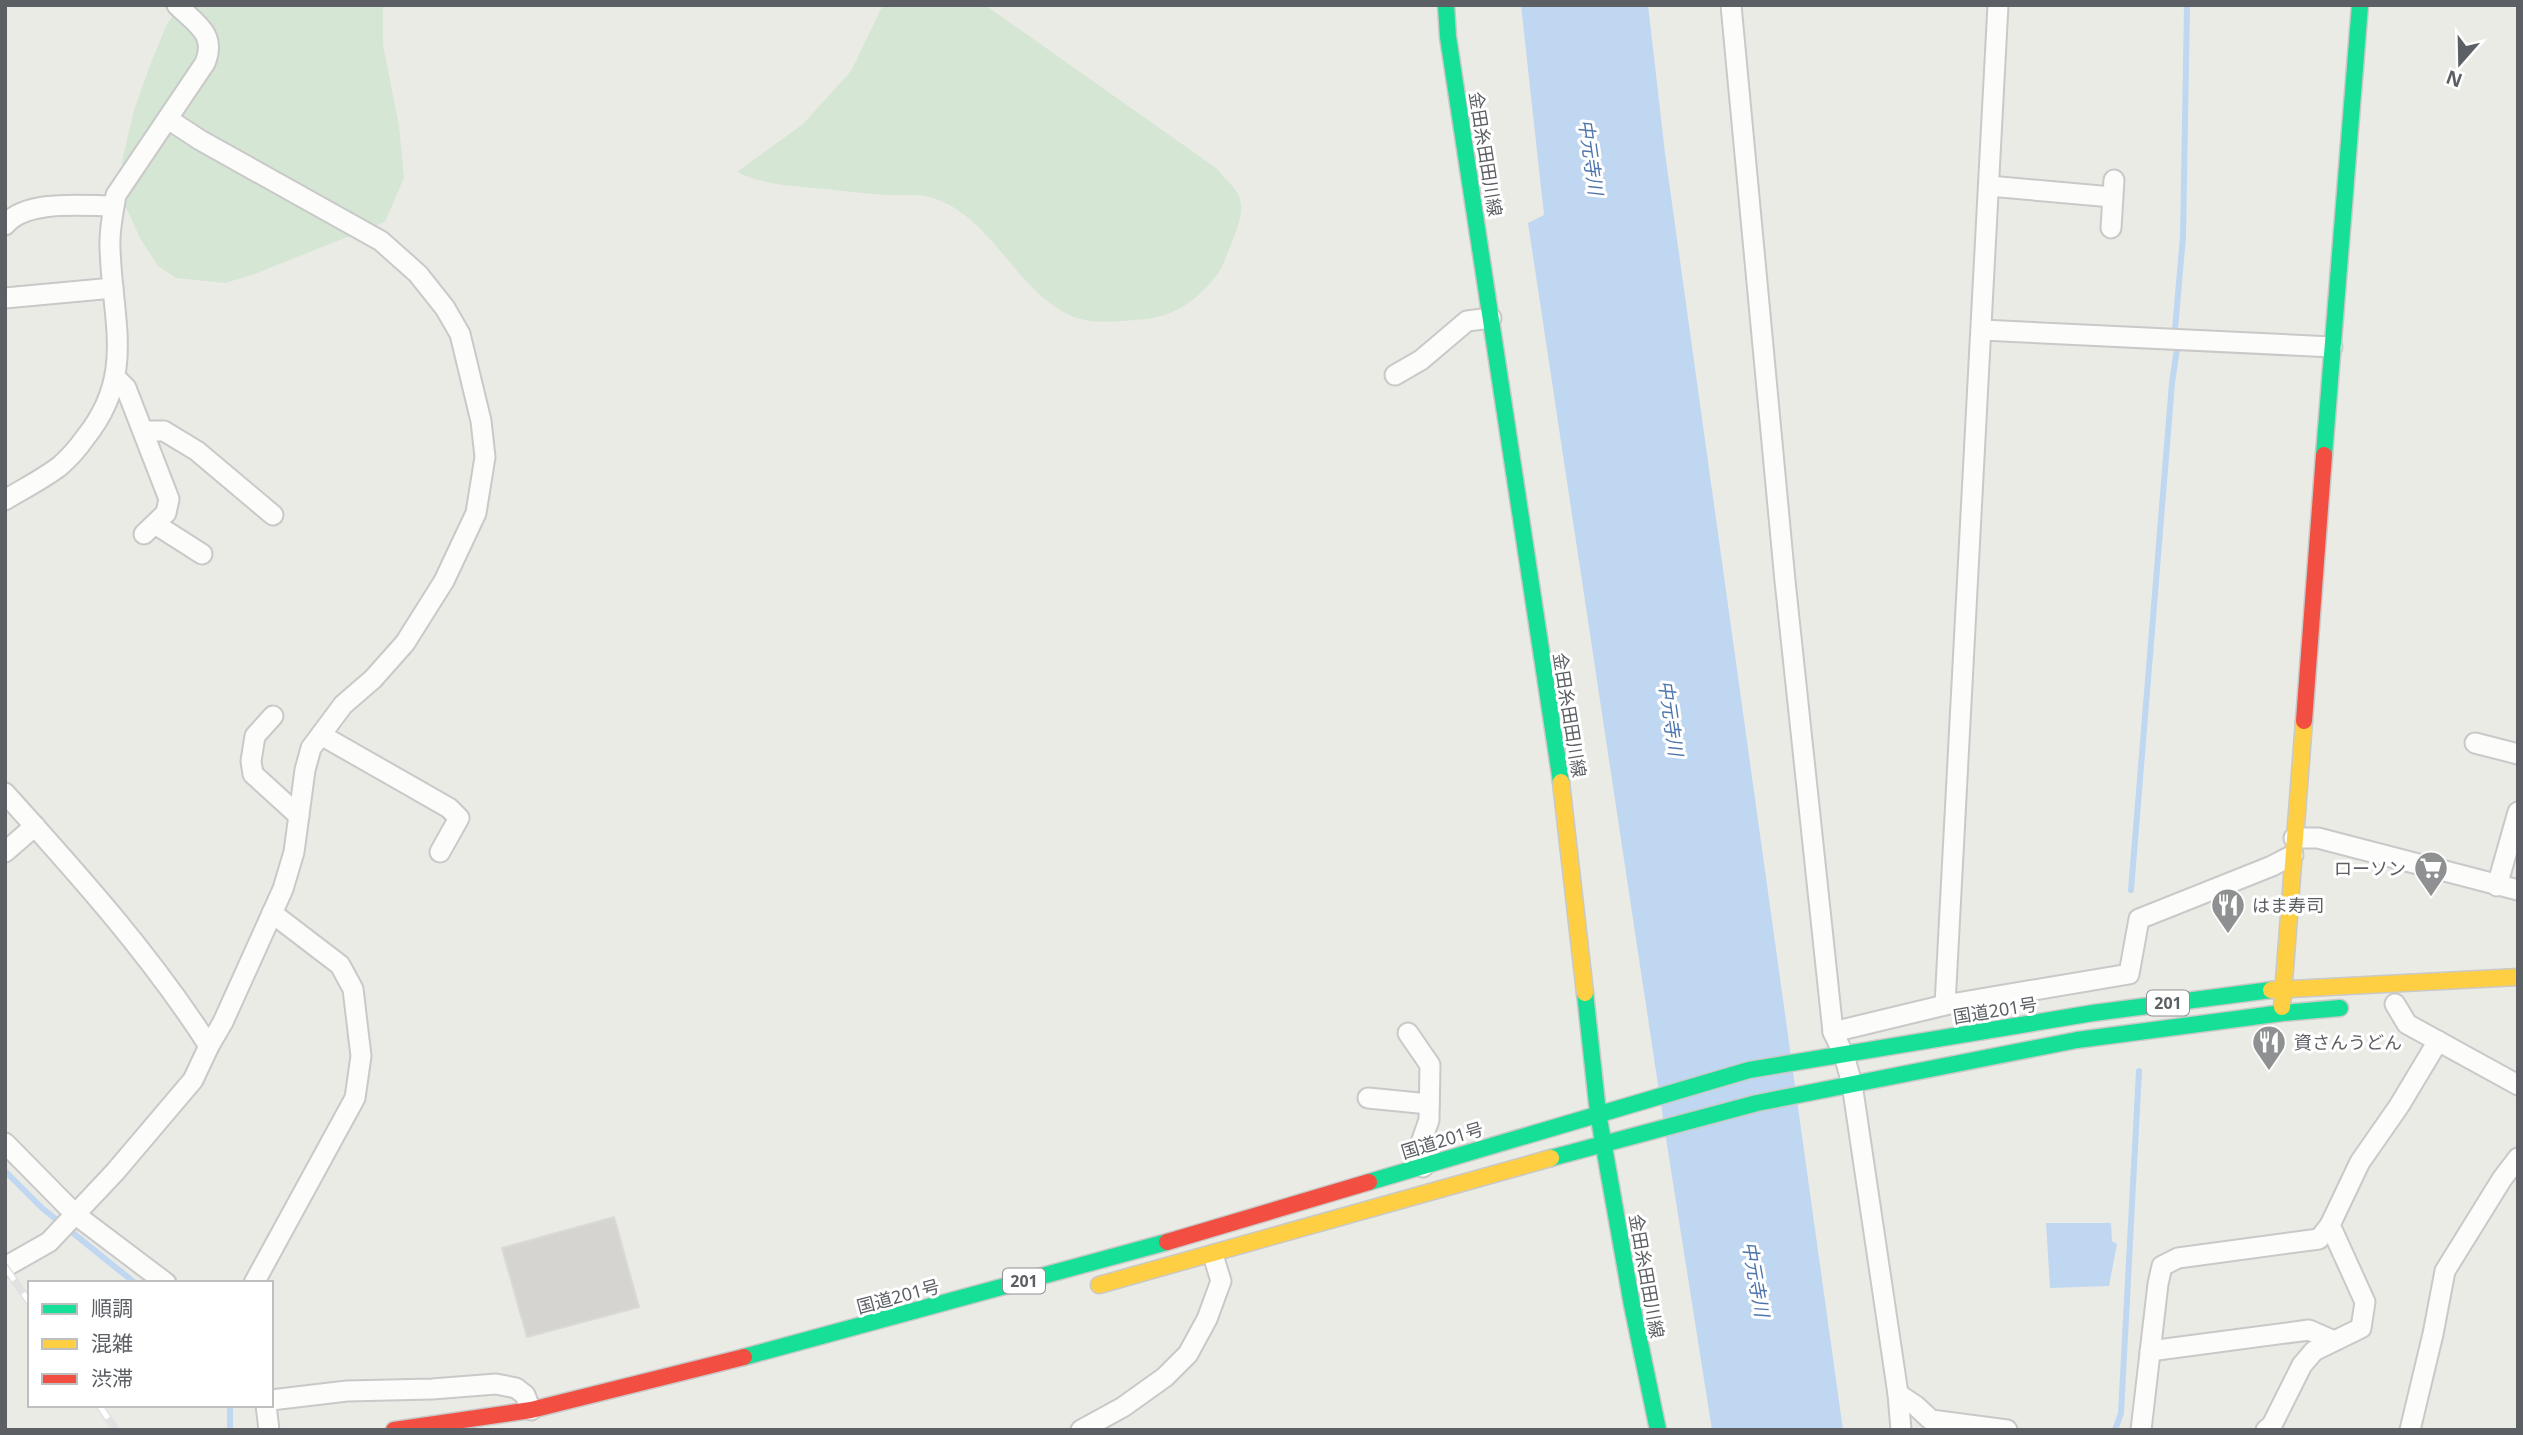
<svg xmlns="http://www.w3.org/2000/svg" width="2523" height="1435" viewBox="0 0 2523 1435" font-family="'Noto Sans','Noto Sans JP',sans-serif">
<rect width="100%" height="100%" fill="#ebebe6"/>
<g fill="#d5e6d4">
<polygon points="181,5 383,5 383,45 399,126 404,178 385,222 252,275 225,283 176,278 158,266 140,238 125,205 122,161 134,110 152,60 167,24"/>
<path d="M883,5H985L1216,168C1242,196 1248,200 1234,237C1228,251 1223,269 1213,280C1197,300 1172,317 1146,319C1121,321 1090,326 1067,314C1011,285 990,212 926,196C914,194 901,196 889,195C867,194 846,191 825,189C795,186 765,186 737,172L803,124L851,71Z"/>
</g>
<g fill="#bfd7f0">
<polygon points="1521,5 1648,5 1665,153 1843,1430 1712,1430 1668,1151 1528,223 1544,215"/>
<polygon points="2046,1223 2111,1223 2112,1241 2117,1244 2109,1286 2050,1288"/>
</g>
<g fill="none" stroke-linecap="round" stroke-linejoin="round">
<g stroke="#bfd7f0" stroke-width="6">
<polyline points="2131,890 2172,383 2179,335 2175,329 2183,237 2187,5"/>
<polyline points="5,1171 42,1208 135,1283"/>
<polyline points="230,1430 230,1405"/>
<polyline points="2115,1430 2121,1413 2139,1071"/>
</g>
</g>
<polygon fill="#d5d4d1" stroke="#dad9d6" stroke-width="2" points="614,1217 639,1307 527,1337 502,1248"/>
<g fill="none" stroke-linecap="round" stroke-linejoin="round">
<g stroke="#c8c9c8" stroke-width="23">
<g id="street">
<polyline points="1731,5 1785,581 1833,1032 1844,1055 1852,1084 1898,1394 1901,1430"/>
<polyline points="1989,186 2112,197"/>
<path d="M5,225C26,199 83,206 114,206"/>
<polyline points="2111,228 2114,180"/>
<polyline points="5,298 113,288"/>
<polyline points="1982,330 2332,347"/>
<polyline points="1395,375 1421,360 1467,321 1491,318"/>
<polyline points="116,378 126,388 169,499 166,513 144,534"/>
<polyline points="143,431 164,431 197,451 273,515"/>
<path d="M5,500C23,489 43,479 60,466C69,458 78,448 85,438C136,375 112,321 110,248C109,230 113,213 116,195L205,63C217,34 196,24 177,5"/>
<polyline points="155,524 202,554"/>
<polyline points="273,716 255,736 251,761 253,774 299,816"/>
<polyline points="321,735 449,808 459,818 440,852"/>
<polyline points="2475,743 2518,754"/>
<path d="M5,793C78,874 150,954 209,1046"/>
<polyline points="2294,838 2318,838 2518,890"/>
<polyline points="5,852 35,826"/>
<polyline points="2497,886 2518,812"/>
<polyline points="2395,1004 2407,1024 2518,1085"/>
<polyline points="1945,1005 1998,5"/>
<polyline points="1833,1032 1945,1005 2129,974 2139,919 2272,866 2293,855"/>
<polyline points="1408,1033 1430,1065 1429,1120 1418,1151 1423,1167"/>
<polyline points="1368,1098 1429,1104"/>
<polyline points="5,1143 76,1215 166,1283"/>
<polyline points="5,1267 49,1242 115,1172 193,1080 209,1046 223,1022 283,889 294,852 305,770 311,748 343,705 373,679 405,643 444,581 476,513 485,457 481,421 460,334 445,308 418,274 381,241 200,140 168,119"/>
<polyline points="254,1283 355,1098 361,1056 353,989 340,965 272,913"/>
<polyline points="2150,1351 2309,1330 2334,1341"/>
<polyline points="1898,1394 1916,1406 1931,1420 2007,1430"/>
<polyline points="271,1400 347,1391 432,1389 496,1384 516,1388 525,1395 531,1410"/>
<polyline points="266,1405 269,1430"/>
<polyline points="1081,1430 1123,1407 1165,1377 1188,1354 1207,1319 1221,1281 1213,1255"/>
<polyline points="2141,1430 2158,1284 2162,1266 2178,1258 2319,1239 2330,1225"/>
<polyline points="2266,1430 2272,1425 2302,1365 2314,1351 2361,1328 2365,1302 2330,1225 2360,1162 2399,1106 2438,1041"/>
<polyline points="2410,1430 2433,1334 2445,1271 2502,1179 2518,1158"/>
</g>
</g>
<g stroke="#c8c9c8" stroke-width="19">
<g id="fast">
<polyline points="1446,5 1448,37 1561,782"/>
<polyline points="2324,455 2360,5"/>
<polyline points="1585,993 1598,1113 1632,1305 1658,1430"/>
<polyline points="1551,1158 1757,1103 2077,1040 2282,1013 2340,1008"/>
<polyline points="1369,1182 1749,1070 2093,1013 2271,990"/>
<polyline points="744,1357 1167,1242"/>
</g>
</g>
<g stroke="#c8c9c8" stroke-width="19">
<g id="slow">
<polyline points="1561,782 1585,993"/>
<polyline points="2271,990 2518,977"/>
<polyline points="2282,1007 2304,721"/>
<polyline points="1099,1285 1551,1158"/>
</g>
</g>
<g stroke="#c8c9c8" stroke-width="19">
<g id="jam">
<polyline points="2304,721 2324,455"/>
<polyline points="1167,1242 1369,1182"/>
<polyline points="394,1430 531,1410 744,1357"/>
</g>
</g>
<use href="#street" stroke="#fcfcfb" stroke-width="19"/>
<use href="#fast" stroke="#16e098" stroke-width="16"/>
<use href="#slow" stroke="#ffcf43" stroke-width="16"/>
<use href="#jam" stroke="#f24e42" stroke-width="16"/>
<g stroke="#e2e2e2" stroke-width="8">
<g id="rail">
<polyline points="5,1267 30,1303"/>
<polyline points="99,1405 116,1430"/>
</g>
</g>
<use href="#rail" stroke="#fff" stroke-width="5" stroke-dasharray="16" stroke-linecap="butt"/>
</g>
<defs>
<g id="supermarket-pin" transform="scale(1.75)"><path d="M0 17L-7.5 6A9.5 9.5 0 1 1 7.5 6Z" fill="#8e9091" stroke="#fff"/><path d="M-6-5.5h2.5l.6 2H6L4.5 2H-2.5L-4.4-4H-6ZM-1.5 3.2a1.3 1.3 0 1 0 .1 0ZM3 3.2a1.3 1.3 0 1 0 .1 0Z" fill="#fff"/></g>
<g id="restaurant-pin" transform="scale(1.75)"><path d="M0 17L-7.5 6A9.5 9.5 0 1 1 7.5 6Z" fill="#8e9091" stroke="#fff"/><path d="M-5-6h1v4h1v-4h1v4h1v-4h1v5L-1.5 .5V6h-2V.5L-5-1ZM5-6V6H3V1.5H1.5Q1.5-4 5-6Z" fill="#fff"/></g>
</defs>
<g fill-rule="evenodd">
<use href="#supermarket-pin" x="2431" y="868"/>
<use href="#restaurant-pin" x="2228" y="905"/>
<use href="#restaurant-pin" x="2269" y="1042"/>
</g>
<g text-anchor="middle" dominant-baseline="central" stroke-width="6" stroke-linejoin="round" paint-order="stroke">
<g fill="#fff" stroke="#8d8f92" stroke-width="2">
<rect x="2147" y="990.5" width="42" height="25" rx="5"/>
<rect x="1003" y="1268.5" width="42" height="25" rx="5"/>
</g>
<g font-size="16" font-weight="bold" fill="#5c5f63">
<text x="2168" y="1003">201</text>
<text x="1024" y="1281">201</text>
</g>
<g font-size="18" fill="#5c5f63" stroke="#fff">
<text transform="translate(1486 154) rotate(81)">金田糸田田川線</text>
<text transform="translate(1570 715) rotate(81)">金田糸田田川線</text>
<text transform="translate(1995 1010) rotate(-9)">国道201号</text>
<text transform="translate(1442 1140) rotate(-17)">国道201号</text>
<text transform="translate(1647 1276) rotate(80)">金田糸田田川線</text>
<text transform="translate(898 1296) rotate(-15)">国道201号</text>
</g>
<g font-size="18" fill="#5c5f63" stroke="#fff" text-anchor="start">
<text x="2406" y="868" text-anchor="end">ローソン</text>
<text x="2252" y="905">はま寿司</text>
<text x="2294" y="1042">資さんうどん</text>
</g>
<g font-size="19" font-style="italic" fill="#4f75ad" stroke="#fff">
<text transform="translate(1591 157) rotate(82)">中元寺川</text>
<text transform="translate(1671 718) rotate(82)">中元寺川</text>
<text transform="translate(1756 1279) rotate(80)">中元寺川</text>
</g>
</g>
<rect width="2523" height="1435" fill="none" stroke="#5c5f63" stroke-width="14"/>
<rect x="28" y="1281" width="245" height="126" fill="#ffffff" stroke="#bebfc1" stroke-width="2"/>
<rect x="42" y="1304" width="35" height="10" fill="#16e098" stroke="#bebfc1" stroke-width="2"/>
<text x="91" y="1316" font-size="21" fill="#5c5f63">順調</text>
<rect x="42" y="1339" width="35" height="10" fill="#ffcf43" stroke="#bebfc1" stroke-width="2"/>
<text x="91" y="1351" font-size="21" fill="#5c5f63">混雑</text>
<rect x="42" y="1374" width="35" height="10" fill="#f24e42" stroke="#bebfc1" stroke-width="2"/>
<text x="91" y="1386" font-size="21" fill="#5c5f63">渋滞</text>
<g transform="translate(2460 63) rotate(200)" stroke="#ffffff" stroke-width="5" paint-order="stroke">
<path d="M0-5L12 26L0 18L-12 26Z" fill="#5c5f63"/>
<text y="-10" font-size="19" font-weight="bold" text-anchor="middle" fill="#5c5f63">N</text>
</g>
</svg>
